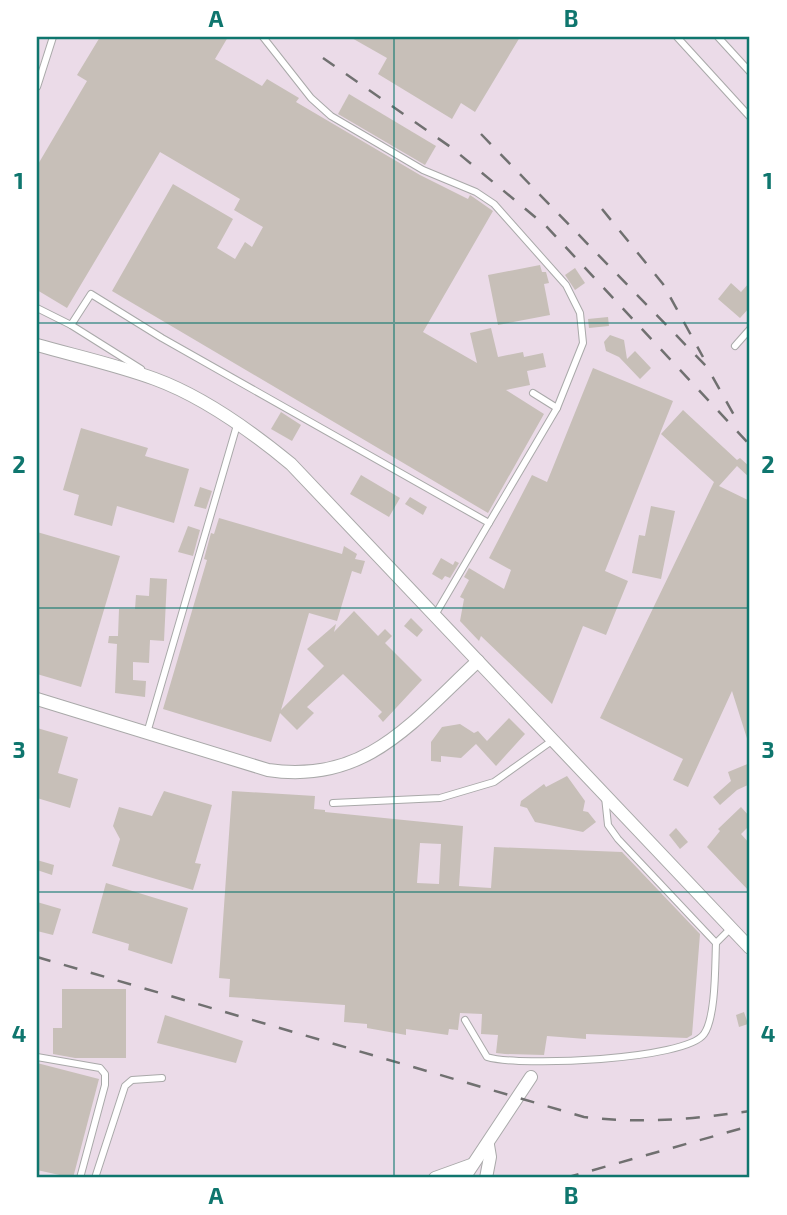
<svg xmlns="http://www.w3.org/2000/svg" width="787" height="1215" viewBox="0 0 787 1215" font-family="'Exo 2',sans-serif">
<rect width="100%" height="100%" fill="#f2efe9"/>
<rect fill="#ebdbe8" x="37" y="37" width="713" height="1141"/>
<g fill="#c7bfb8" fill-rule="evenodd">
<polygon points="100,37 228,37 215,59 262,86 267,79 299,98 296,102 420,175 468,199 470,195 473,197 493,211 423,332 477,363 470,333 491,328 498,357 523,352 524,357 543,353 546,367 527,371 530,385 506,390 544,414 488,513 112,291 173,184 233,219 217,248 235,259 245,242 252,247 263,227 234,210 240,199 160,152 67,308 37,290 37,166 87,81 77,75"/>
<polygon points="350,37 520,37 475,112 461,103 452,119 378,74 387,58"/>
<polygon points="349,94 436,146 425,165 338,114"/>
<polygon points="540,265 542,272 546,272 549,283 544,284 550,315 498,325 488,275"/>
<polygon points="575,268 585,283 575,290 565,275"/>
<polygon points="750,282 750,307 740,318 718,299 731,283 741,292"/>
<polygon points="608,317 609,326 589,328 588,319"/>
<polygon points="610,335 624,340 627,359 635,351 651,368 640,379 619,357 606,351 604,342"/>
<polygon points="593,368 673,401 605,571 628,581 606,635 583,626 552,704 481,636 479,641 460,621 464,599 460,597 469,580 464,577 469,568 504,589 511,570 489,558 532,475 547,482"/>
<polygon points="683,410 737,460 740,458 750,467 750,478 737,466 719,486 750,501 750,748 732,691 688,787 673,780 683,759 600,718 714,482 661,434"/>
<polygon points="281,412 301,425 292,441 271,429"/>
<polygon points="81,428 148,448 145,456 189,469 174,523 117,506 112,526 74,515 79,495 63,490"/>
<polygon points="361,475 400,498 389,517 350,494"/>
<polygon points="200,487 212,491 206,509 194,506"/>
<polygon points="410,497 427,507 423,515 405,504"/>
<polygon points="651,506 675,511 661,579 632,573 639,535 645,536"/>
<polygon points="219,518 342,554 344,546 357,554 355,559 365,561 361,574 352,571 337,621 309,613 281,710 324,666 307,649 336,624 334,632 354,611 378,636 385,629 392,636 385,643 422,680 383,722 378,716 382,712 343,674 307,707 314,713 297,730 280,713 271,742 163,709 207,560 204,559 211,533 214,534"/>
<polygon points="188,526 200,530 193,556 178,552"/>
<polygon points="37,532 120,556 81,687 37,674"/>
<polygon points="441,558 453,565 455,561 459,563 450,578 445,576 442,580 432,574"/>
<polygon points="150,578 167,579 164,641 150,640 149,663 133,662 133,680 146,681 145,697 115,693 117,644 108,643 109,636 118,636 119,609 135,609 136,595 149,596"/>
<polygon points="411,618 423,630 417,637 404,626"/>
<polygon points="509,718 525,734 496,766 476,744 461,758 441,756 441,762 431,761 431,742 442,727 460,724 474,733 478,731 487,741"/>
<polygon points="37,728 68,737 58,773 78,779 70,808 37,798"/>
<polygon points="750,763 750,784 737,790 720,805 713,797 731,781 728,772"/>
<polygon points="567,776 585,801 583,811 588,812 596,822 583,832 535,822 527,808 520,806 521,801 544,784 546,787"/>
<polygon points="164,791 212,805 195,863 201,864 193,890 112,866 120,839 113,826 119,807 152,816"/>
<path d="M232,791L315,796L314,809L325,810V812L463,826L459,886L491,888L494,847L622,852L700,934L692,1035L687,1038L586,1034V1039L547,1036L544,1055L505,1054L496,1053L498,1035L481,1034L482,1014L460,1013L458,1030L449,1029L448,1035L406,1029V1035L367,1028V1024L344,1022L345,1005L229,997L230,979L219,978ZM420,843L441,844L439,884L417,883Z"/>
<polygon points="741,807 750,817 750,825 741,834 750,844 750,892 707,847 720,831 718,829"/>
<polygon points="676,828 688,842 680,849 669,835"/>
<polygon points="37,860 54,865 52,875 37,870"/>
<polygon points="106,883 188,908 172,964 128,950 129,944 92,933"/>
<polygon points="37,902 61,909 53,935 37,931"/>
<polygon points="62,989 126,989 126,1058 75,1058 53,1054 53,1028 62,1028"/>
<polygon points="744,1012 748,1024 739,1027 736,1015"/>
<polygon points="165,1015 243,1041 236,1063 157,1043"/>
<polygon points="37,1063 99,1079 73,1178 37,1170"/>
</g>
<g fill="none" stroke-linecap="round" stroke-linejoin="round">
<g stroke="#a9a9a9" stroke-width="8">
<g id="lane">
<polyline points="263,37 311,98 331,116 423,170 476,192 494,204 566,285 580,313 583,343 557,408 533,393"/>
<polyline points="677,37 750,117"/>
<polyline points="718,37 750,72"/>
<polyline points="37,87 53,37"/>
<polyline points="37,308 71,325 141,369"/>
<polyline points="71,325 91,294 162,338 489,523 435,615"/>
<polyline points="735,346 750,329"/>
<polyline points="489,523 557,408"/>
<polyline points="147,733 237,425"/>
<polyline points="333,803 440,798 494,782 553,740"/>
<polyline points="716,943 731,928"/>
<path d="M465,1020L487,1057C519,1067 686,1060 704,1034C716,1017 715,965 716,943L618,839L608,825L605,797"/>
<polyline points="37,1057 100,1068 105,1074 105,1085 80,1178"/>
<polyline points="95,1178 125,1086 132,1080 162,1078"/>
</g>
</g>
<g stroke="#a9a9a9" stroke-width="14">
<g id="street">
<path d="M37,345C76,356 117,365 155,379C204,397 251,431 291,464L750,948"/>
<path d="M37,699L268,770C366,785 413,721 478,661"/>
<polyline points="435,1178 471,1165"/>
<polyline points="464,1178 531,1077"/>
<polyline points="486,1178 490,1157 488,1145"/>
</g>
</g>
<use href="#lane" stroke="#fff" stroke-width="6"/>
<use href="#street" stroke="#fff" stroke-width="12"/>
<g stroke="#707070" stroke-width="2.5" stroke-dasharray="14 14" stroke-linecap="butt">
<polyline points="323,58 452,148 546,226 750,445"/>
<polyline points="481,134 707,367 734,415"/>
<polyline points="602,209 663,284 703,357"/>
<path d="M37,957L584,1117C641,1124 694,1119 750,1111"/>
<polyline points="565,1178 750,1126"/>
</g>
</g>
<path fill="none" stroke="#0f766e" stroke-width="2" stroke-opacity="0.55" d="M394,37V1178M37,323H750M37,608H750M37,892H750"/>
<rect width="787" height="1215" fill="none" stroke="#ffffff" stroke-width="77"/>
<rect x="38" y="38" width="710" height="1138" fill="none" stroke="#0f766e" stroke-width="2.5"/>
<g font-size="23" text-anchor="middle" font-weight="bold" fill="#0f766e">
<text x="216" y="27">A</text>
<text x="571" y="27">B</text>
<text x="19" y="189">1</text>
<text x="768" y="189">1</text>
<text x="19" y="473">2</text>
<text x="768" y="473">2</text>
<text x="19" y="758">3</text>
<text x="768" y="758">3</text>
<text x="19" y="1042">4</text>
<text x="768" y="1042">4</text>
<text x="216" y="1204">A</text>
<text x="571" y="1204">B</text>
</g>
</svg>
